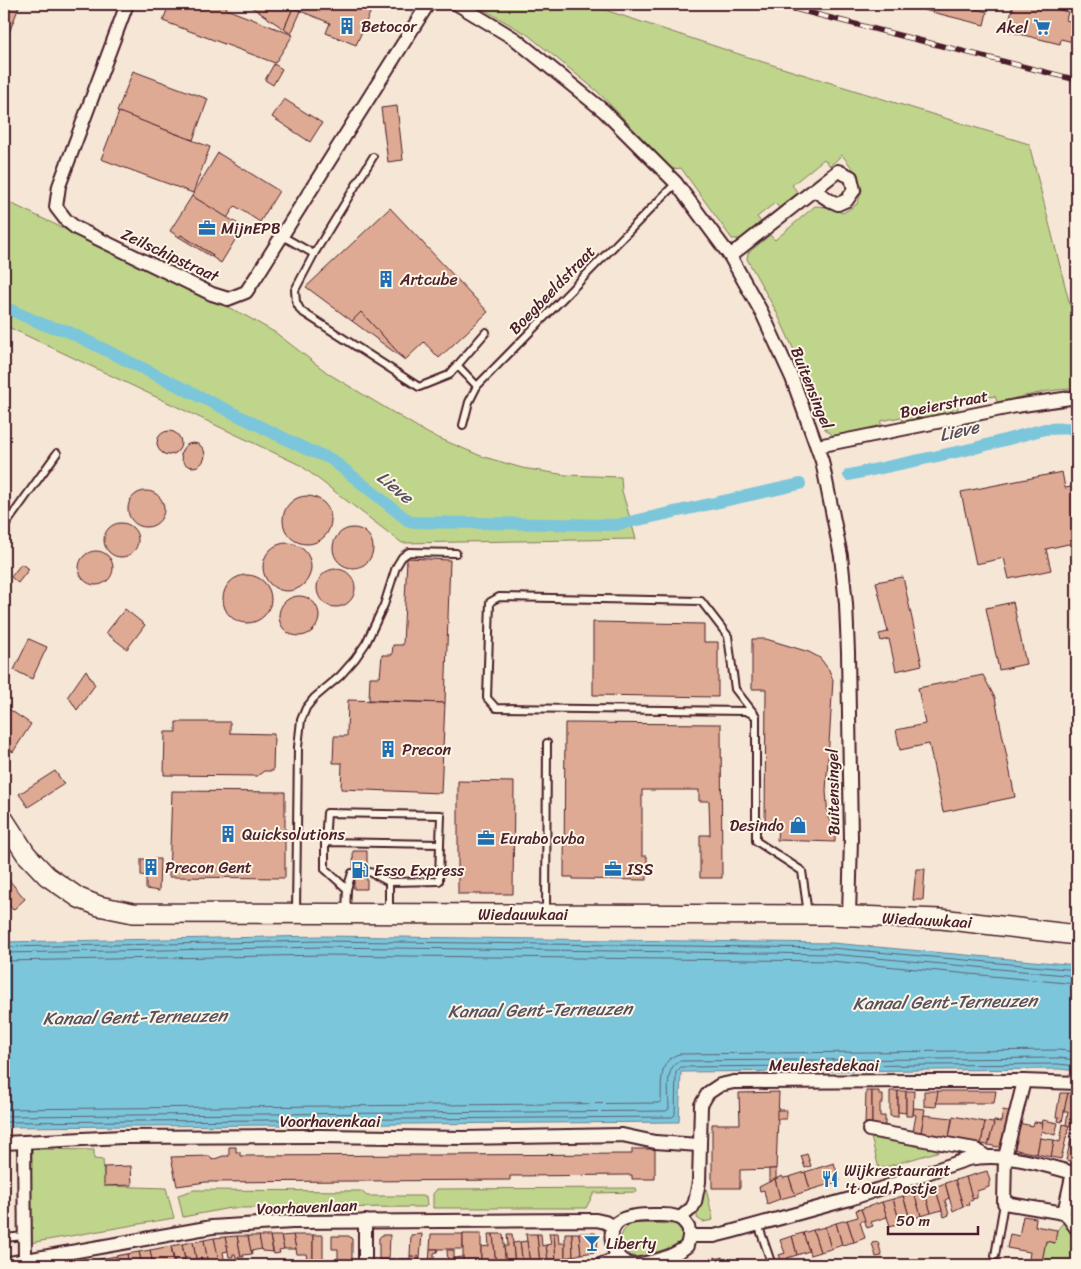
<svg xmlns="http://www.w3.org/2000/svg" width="1081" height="1269" viewBox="0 0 1081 1269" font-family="Sriracha,sans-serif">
<rect width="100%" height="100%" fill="#f6e6d5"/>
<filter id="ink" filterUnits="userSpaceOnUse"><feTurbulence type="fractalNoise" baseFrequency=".02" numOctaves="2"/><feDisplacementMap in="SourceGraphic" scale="10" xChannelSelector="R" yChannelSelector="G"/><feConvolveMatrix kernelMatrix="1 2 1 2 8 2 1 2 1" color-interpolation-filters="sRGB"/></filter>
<g filter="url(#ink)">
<g fill="#bed58b" stroke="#847a5b">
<polygon points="474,4 587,4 763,62 1029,144 1077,333 1077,388 1049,391 997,402 995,396 957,404 958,411 904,423 901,417 881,421 881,427 834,436 825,429 803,370 777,313 747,259 748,253 770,235 775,240 815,206 827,207 843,213 857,204 862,190 857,174 842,155 830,166 824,159 792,185 799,194 780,209 775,203 757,217 762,223 740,239 732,239 681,168 672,169 597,91 528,35"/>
<polygon points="4,200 246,316 276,333 329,374 429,434 481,456 522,468 566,475 621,477 622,491 636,539 402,543 300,465 4,325"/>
<polygon points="871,1137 943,1150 879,1169"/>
<polygon points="32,1149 94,1150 94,1159 103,1160 105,1186 166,1188 174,1218 30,1243"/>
<polygon points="636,1188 637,1192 594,1193 586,1208 433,1208 433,1194 437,1189"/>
<path d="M706,1188L713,1220L703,1222L697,1218C697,1210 701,1195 706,1188Z"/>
<polygon points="194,1190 361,1191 367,1196 426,1196 427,1205 425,1207 230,1208 183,1217 178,1195"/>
<path d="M635,1223L674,1224C685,1229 685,1239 676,1246L639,1257C617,1256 614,1229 635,1223Z"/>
<polygon points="1063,1223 1067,1223 1077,1238 1077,1265 1022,1265 1023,1259 1042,1261 1046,1241 1055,1243 1057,1230"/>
</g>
<polygon fill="#7cc6db" stroke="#688395" points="324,936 832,943 1077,965 1077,1071 1059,1069 681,1072 679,1122 4,1127 4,942"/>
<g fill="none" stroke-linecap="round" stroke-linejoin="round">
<g stroke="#5e6271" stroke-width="1">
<polyline points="4,947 324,941 832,948 1077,970"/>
<polyline points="4,953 324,947 831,954 1077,976"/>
<polyline points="4,961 324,955 831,961 1077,984"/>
<path d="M4,1109L659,1103L661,1101C662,1083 658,1060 679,1054L1058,1050L1077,1052"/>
<path d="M4,1116L666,1111L669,1109C669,1094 664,1067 680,1061L1058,1058L1077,1060"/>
<polyline points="4,1122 672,1117 675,1115 676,1072 681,1067 1058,1064 1077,1066"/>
</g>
<g stroke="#7cc6db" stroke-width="12">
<polyline points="4,307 47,326 65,330 306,449 331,459 410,522 616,525 800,484"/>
<polyline points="849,475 975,448 1045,429 1077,428"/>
</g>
</g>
<g fill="#deaa93" stroke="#4a1f2b">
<polygon points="4,4 20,4 4,46"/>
<polygon points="169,4 228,4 226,9 293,35 275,63 163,21"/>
<polygon points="247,4 374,4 356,45 326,33 330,23 293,8 284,29"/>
<polygon points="900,4 974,4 973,8 987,12 984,25"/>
<polygon points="1013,4 1037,4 1068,12 1066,20 1077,23 1077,43 1061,39 1060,44 1007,31"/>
<polygon points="293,8 301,11 291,34 284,29"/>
<polygon points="274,64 282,69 273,85 265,80"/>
<polygon points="133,71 208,99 193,140 117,112"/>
<polygon points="284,99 322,123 310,142 272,117"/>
<polygon points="397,106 403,160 388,162 381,108"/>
<polygon points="119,112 210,147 193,193 101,159"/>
<polygon points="218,153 279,191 260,222 235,206 227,218 192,196"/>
<polygon points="192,196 243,227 221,263 212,257 213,255 181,235 179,237 170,231"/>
<polygon points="390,208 488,312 439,358 424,342 405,360 361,312 352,321 306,287"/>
<polygon points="181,235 213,255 212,257 179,237"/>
<polygon points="361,312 405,360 352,321"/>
<circle cx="169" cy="443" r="12"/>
<circle cx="193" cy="455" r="12"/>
<polygon points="1062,472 1065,488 1077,486 1077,542 1046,549 1051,570 1009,579 1004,558 976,564 961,492"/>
<circle cx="146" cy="509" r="18"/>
<circle cx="307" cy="520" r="24"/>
<circle cx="121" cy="540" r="17"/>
<circle cx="353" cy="548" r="20"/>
<circle cx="287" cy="567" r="24"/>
<circle cx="96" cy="568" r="17"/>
<polygon points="407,558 450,560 445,703 369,700 370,677 380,677 382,655 392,655 393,645 403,645"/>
<polygon points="21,564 29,569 18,583 11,577"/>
<circle cx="336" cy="588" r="19"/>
<circle cx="247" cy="599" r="24"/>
<polygon points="903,577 922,665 896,671 889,639 881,641 879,634 888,632 876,582"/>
<circle cx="299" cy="616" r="20"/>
<polygon points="1013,602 1026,664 999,670 986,608"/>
<polygon points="125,609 145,625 127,649 106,633"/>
<polygon points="593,622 704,624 704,642 718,642 718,697 593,695"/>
<polygon points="29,639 47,647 32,679 14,670"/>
<polygon points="752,639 766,639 809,652 820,658 829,670 833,680 826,791 828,818 835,827 835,842 777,840 778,826 765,826 766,689 752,689"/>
<polygon points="86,670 95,685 77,710 68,696"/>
<polygon points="983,675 995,698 1015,797 943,812 929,744 900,750 896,730 925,724 918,688"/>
<polygon points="348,700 445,703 441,793 341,789 342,763 333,763 334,736 347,736"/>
<polygon points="4,706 31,724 13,752 4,746"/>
<polygon points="176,722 230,722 230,733 274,734 273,771 264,771 257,776 164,775 165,732 176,732"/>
<polygon points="565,723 721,724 722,878 700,878 700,835 710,835 709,801 699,801 699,790 642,790 642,856 647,856 647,880 573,879 573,877 564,877"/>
<polygon points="55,771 64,784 28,807 19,794"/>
<polygon points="458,781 514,782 513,894 458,894"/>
<polygon points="172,791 285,792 285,878 169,877"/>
<polygon points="353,851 367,851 367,889 354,889"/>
<polygon points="141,859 160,859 159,891 146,889 146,876 141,875"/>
<polygon points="916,869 925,869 923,900 913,900"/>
<polygon points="4,874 25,899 13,910 4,899"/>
<polygon points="866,1091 872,1091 872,1124 867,1125 865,1125"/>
<polygon points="872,1091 879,1091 879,1095 883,1095 883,1103 880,1103 880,1116 885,1116 885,1126 872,1124"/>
<polygon points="890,1091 898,1091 898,1117 890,1116"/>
<polygon points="898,1091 906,1091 906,1113 898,1112"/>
<polygon points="906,1091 914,1091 913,1116 906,1116"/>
<polygon points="924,1091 938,1091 936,1107 924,1106"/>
<polygon points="938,1091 996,1091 994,1103 936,1103"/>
<polygon points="779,1092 776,1169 740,1170 740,1188 712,1188 712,1124 740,1124 739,1093"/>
<polygon points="1060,1093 1068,1093 1062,1122 1058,1121 1059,1117 1056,1117"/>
<polygon points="1068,1093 1075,1094 1070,1126 1066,1125 1068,1111 1064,1111"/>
<polygon points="1075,1094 1077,1094 1077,1123 1071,1122"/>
<polygon points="914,1108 925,1109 921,1133 913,1132 916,1115 913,1114"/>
<rect x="777" y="1110" width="9" height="9"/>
<polygon points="1003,1110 1013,1112 1004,1148 988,1145 994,1121 1001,1122"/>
<polygon points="924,1115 952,1118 949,1138 921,1133"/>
<polygon points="953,1116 985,1122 981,1144 949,1138"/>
<polygon points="1043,1120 1058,1123 1055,1135 1041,1131"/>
<polygon points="985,1122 994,1123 988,1145 981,1144"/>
<polygon points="1034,1122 1043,1123 1037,1154 1012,1149 1018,1123 1033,1126"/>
<polygon points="1063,1124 1069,1126 1061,1159 1051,1157 1054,1140 1060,1142"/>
<polygon points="1040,1138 1054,1140 1051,1157 1037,1154"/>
<polygon points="1071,1139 1077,1141 1077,1162 1066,1160"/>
<polygon points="229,1147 236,1147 236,1152 240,1152 240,1156 632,1154 632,1149 655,1149 655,1179 632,1179 632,1175 510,1176 510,1180 206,1182 177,1186 171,1157 210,1156 212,1160 223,1156 229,1156"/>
<polygon points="807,1154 811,1166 805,1168 801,1156"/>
<polygon points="834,1163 840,1181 810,1190 805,1172"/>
<polygon points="131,1166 132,1185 104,1186 104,1167"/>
<polygon points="769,1169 776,1169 776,1179 769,1182"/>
<polygon points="987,1171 990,1181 989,1182 989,1187 977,1191 977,1198 972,1199 966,1177"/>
<polygon points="805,1172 810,1190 795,1195 789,1177"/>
<polygon points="782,1176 783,1178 789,1177 795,1195 780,1199 775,1179"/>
<polygon points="966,1177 973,1200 968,1202 969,1205 963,1206 955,1180"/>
<polygon points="775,1179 780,1199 767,1204 764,1190 760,1191 759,1187"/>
<polygon points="955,1180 963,1206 953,1211 945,1183"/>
<polygon points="945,1183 949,1198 945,1200 949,1215 944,1217 935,1187"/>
<polygon points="935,1187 942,1210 931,1213 924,1190"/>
<polygon points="924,1190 931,1213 921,1216 914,1193"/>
<polygon points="914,1193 921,1216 910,1219 903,1196"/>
<polygon points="903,1196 910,1219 900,1223 893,1199"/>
<polygon points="893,1199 900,1223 890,1226 882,1202"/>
<polygon points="882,1202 887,1217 871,1222 873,1226 867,1228 861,1209"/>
<polygon points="861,1209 865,1220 860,1222 865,1238 854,1242 847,1220 858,1217 856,1210"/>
<polygon points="1023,1216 1036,1218 1035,1226 1057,1230 1055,1243 1046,1241 1042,1261 1029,1259 1030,1252 1007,1248 1010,1234 1019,1236"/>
<polygon points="847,1220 854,1242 842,1245 836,1223"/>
<polygon points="836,1223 842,1245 831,1249 825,1227"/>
<polygon points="825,1227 831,1249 820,1252 813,1230"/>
<polygon points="813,1230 820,1252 810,1255 803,1233"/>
<polygon points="549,1233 554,1233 556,1260 548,1261 546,1245 551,1244"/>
<polygon points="554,1233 558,1233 559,1243 565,1243 565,1258 556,1260"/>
<polygon points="565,1233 572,1233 573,1256 565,1258"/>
<polygon points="572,1233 579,1233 581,1254 573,1256"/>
<polygon points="579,1233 595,1233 598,1236 597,1249 595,1252 581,1254"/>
<polygon points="803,1233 809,1251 797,1255 792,1236"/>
<polygon points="422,1234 420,1257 410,1256 411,1235"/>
<polygon points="431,1234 463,1234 463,1249 430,1249"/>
<rect x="463" y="1234" width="18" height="31"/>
<polygon points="488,1234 493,1234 496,1265 481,1265 481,1247 489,1246"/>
<polygon points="493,1234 503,1234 506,1265 496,1265"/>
<polygon points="507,1234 512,1234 515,1265 506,1265 504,1246 508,1246"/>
<polygon points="526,1234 537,1234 540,1263 530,1265"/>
<polygon points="537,1234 541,1234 542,1246 546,1245 548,1261 540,1263"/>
<polygon points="293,1235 313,1235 313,1265 308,1265 306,1254 297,1254"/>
<polygon points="293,1235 296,1249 284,1249 281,1236"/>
<rect x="313" y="1235" width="10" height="30"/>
<polygon points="382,1235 390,1235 389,1259 379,1260 379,1238"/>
<polygon points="237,1236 248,1236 252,1254 243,1255 244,1257 241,1257"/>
<polygon points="237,1236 241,1257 236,1258 235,1254 233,1254 233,1257 229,1257 225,1237"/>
<polygon points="248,1236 259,1236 262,1249 251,1251"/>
<polygon points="259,1236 270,1236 273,1252 262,1251"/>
<polygon points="270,1236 281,1236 284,1249 279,1250 280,1253 274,1254"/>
<polygon points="332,1236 349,1236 352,1239 352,1265 338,1265 338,1249 332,1249"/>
<polygon points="792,1236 797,1255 787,1258 789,1265 783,1265 779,1255 785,1253 780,1240"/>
<polygon points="225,1237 228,1251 223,1252 225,1264 219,1265 214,1238"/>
<polygon points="214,1238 220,1265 208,1265 204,1240"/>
<polygon points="204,1240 207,1258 196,1259 193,1242"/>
<polygon points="527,1241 530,1265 523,1265 520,1242"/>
<polygon points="193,1242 196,1259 190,1260 189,1257 185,1258 182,1244"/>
<polygon points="520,1242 523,1265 515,1265 513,1243"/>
<polygon points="878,1242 882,1256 876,1257 872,1243"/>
<polygon points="182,1244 185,1261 175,1263 171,1246"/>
<polygon points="171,1246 174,1265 153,1265 150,1250"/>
<polygon points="430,1249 438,1249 437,1252 434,1253 434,1262 437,1262 437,1265 429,1265"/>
<polygon points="150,1250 153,1265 142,1265 139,1252"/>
<polygon points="447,1250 454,1250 454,1265 448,1265"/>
<polygon points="139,1252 142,1265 129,1265 127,1254"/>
<polygon points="127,1254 129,1265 118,1265 116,1256"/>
<polygon points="116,1256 118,1265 107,1265 105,1258"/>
<polygon points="410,1256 420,1257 420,1265 410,1265"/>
<polygon points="463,1257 463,1265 454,1265 454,1258"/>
<polygon points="716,1257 717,1259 722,1257 723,1262 726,1260 730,1262 731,1265 712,1265 711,1260"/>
<polygon points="105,1258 107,1265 96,1265 95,1260"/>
<polygon points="394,1259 394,1265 379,1265 379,1260"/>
<rect x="399" y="1259" width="11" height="6"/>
</g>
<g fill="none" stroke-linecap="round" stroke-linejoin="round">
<g stroke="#4a1f2b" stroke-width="10">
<g id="service">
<polyline points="282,236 314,254 373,157"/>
<polyline points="314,254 295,290 296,302 301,311 419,387 449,375 486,332"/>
<polyline points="457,365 477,386"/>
<polyline points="463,425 469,402 477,386 676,183"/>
<polyline points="4,527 57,453"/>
<polyline points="756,716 746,711 496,708 487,698 490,602 499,597 701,601 728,636 735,689 756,716 756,841 802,871 808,914"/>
<polyline points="325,842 327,813 441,815 440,844"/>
<polyline points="347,889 352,873 370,872 389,882"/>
<polyline points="296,912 298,747 301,720 306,708 314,698 340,676 355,659 366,643 384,605 396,567 402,557 409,552 456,553"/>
<polyline points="546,912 547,743"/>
<polyline points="346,913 347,889 325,869 325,842 440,844 439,881 389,882 389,913"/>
<polyline points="758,1224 772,1265"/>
<polyline points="4,1238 25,1236"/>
<polyline points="995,1256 1004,1203"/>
</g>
</g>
<g stroke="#4a1f2b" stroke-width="14">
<polyline id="pedestrian" points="1064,1213 1077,1231"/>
</g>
<g stroke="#4a1f2b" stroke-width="16">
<g id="minor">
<polyline points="127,4 59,186 56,207 66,220 76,228 212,294 228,299 246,292 256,277 428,4"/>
<polyline points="457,4 515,39 604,111 676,183 730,256 762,313 792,378 822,461 841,556 846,604 848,652 851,838 849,916"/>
<polyline points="730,256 838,171 851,177 854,190 847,200 838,204 829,200 814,190"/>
<polyline points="818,446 1016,406 1077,397"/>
<polyline points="1024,1081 1005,1157 1004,1203 1064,1213 1073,1172"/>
<polyline points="869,1130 975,1149 985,1156"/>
<polyline points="4,1143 122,1137 321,1136 463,1138 622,1135 655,1142 699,1145"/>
<polyline points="24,1143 25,1260"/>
<polyline points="680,1218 692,1208 695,1202 699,1182 701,1105 708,1093 720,1085 734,1082 916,1081 1024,1081 1077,1083"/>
<polyline points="365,1221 365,1265"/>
<path d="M689,1236H714L730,1232L850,1199L968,1159C1004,1152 1041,1164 1077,1174"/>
<polyline points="4,1264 212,1227 292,1222 596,1220 605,1222 614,1227"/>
<polyline points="600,1265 618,1258"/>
<path d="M634,1265C624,1263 618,1259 614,1249C603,1217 631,1215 654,1215C663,1215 673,1214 681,1219C684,1221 686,1224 688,1227C691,1234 688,1240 687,1246C672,1258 652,1262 635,1265"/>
</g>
</g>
<g stroke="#4a1f2b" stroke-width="22">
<polyline id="secondary" points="4,820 26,854 47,876 79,898 99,906 133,913 826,915 941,919 1077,935"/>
</g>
<use href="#service" stroke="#fcf5e5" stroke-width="6"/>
<use href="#pedestrian" stroke="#fcf5e5" stroke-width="10"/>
<use href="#minor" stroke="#fcf5e5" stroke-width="12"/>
<use href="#secondary" stroke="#fcf5e5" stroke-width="19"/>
<g stroke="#4a1f2b" stroke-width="5.5">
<polyline id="rail" points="775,4 1077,80"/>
</g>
<use href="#rail" stroke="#fcf5e5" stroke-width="4" stroke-dasharray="11" stroke-linecap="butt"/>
</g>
</g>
<defs>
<g id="building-bare" transform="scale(1.35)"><path d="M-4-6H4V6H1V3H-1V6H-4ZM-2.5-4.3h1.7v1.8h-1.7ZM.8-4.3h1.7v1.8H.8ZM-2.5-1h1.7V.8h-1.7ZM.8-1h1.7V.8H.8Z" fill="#1f6fb2" stroke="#fcf5e5" stroke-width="2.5" paint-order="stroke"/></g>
<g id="supermarket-bare" transform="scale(1.35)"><path d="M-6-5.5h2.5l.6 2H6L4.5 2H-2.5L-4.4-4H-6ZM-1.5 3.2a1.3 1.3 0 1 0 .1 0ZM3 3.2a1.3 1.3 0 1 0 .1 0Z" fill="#1f6fb2" stroke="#fcf5e5" stroke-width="2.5" paint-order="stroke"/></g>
<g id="office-bare" transform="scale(1.35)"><path d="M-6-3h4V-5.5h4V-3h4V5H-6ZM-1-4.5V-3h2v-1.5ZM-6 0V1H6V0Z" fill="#1f6fb2" stroke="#fcf5e5" stroke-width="2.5" paint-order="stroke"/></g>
<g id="shop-bare" transform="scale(1.35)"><path d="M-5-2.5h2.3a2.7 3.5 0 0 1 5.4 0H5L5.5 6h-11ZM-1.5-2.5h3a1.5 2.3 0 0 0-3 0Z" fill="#1f6fb2" stroke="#fcf5e5" stroke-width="2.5" paint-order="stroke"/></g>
<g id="fuel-bare" transform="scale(1.35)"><path d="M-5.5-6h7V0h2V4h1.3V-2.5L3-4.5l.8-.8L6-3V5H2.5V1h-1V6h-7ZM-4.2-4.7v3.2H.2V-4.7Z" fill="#1f6fb2" stroke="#fcf5e5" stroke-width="2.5" paint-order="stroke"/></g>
<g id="restaurant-bare" transform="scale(1.35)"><path d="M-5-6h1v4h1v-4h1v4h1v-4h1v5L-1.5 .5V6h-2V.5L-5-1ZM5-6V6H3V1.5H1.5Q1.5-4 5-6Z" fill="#1f6fb2" stroke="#fcf5e5" stroke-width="2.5" paint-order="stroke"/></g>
<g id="bar-bare" transform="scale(1.35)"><path d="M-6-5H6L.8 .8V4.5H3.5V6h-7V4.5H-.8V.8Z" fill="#1f6fb2" stroke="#fcf5e5" stroke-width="2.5" paint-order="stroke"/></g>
</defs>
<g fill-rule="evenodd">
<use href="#building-bare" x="347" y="26"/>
<use href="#supermarket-bare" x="1042" y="27"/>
<use href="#office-bare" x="207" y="228"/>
<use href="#building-bare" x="386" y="279"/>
<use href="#building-bare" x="388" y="749"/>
<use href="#shop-bare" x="798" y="825"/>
<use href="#building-bare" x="228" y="834"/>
<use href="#office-bare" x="486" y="838"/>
<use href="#building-bare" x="151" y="867"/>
<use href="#office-bare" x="613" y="869"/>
<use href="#fuel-bare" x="360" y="870"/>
<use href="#restaurant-bare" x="830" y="1179"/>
<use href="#bar-bare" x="592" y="1243"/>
</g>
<g text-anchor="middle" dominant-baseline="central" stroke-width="4" stroke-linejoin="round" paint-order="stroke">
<g font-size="16" fill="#4a1f2b" stroke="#fcf5e5" text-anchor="start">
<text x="361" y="26">Betocor</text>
<text x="1028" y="27" text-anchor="end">Akel</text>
<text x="221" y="228">MijnEPB</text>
<text x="400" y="279">Artcube</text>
<text x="402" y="749">Precon</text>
<text x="784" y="825" text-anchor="end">Desindo</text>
<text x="242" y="834">Quicksolutions</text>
<text x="500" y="838">Eurabo cvba</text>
<text x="165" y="867">Precon Gent</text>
<text x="627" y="869">ISS</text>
<text x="374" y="870">Esso Express</text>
<text x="844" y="1170">Wijkrestaurant<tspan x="844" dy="18">'t Oud Postje</tspan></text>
<text x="606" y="1243">Liberty</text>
</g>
<g font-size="16" fill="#4a1f2b" stroke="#fcf5e5">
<text transform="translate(170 255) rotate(25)">Zeilschipstraat</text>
<text transform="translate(552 290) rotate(-46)">Boegbeeldstraat</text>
<text transform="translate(812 388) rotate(68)">Buitensingel</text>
<text transform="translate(944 404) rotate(-11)">Boeierstraat</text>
<text transform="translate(833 792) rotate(-91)">Buitensingel</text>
<text x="523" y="914">Wiedauwkaai</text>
<text transform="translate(927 920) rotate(3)">Wiedauwkaai</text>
<text x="824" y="1065">Meulestedekaai</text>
<text x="330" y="1121">Voorhavenkaai</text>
<text transform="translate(307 1207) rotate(-2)">Voorhavenlaan</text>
</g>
<g font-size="18" font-style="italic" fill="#595160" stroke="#fcf5e5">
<text transform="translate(959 431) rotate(-13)">Lieve</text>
<text transform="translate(395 487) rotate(39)">Lieve</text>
<text transform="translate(945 1002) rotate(-1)">Kanaal Gent-Terneuzen</text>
<text transform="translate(540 1010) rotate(-1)">Kanaal Gent-Terneuzen</text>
<text transform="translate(135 1017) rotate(-1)">Kanaal Gent-Terneuzen</text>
</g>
</g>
<rect width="1081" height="1269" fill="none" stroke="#fcf5e5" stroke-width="20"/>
<rect x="10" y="10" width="1061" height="1249" fill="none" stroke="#4a1f2b" stroke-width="2" filter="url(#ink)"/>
<path d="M888 1226v8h90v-8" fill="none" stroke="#4a1f2b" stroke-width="2.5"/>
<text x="896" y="1226" font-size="15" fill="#4a1f2b" stroke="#fcf5e5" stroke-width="4" paint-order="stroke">50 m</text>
</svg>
